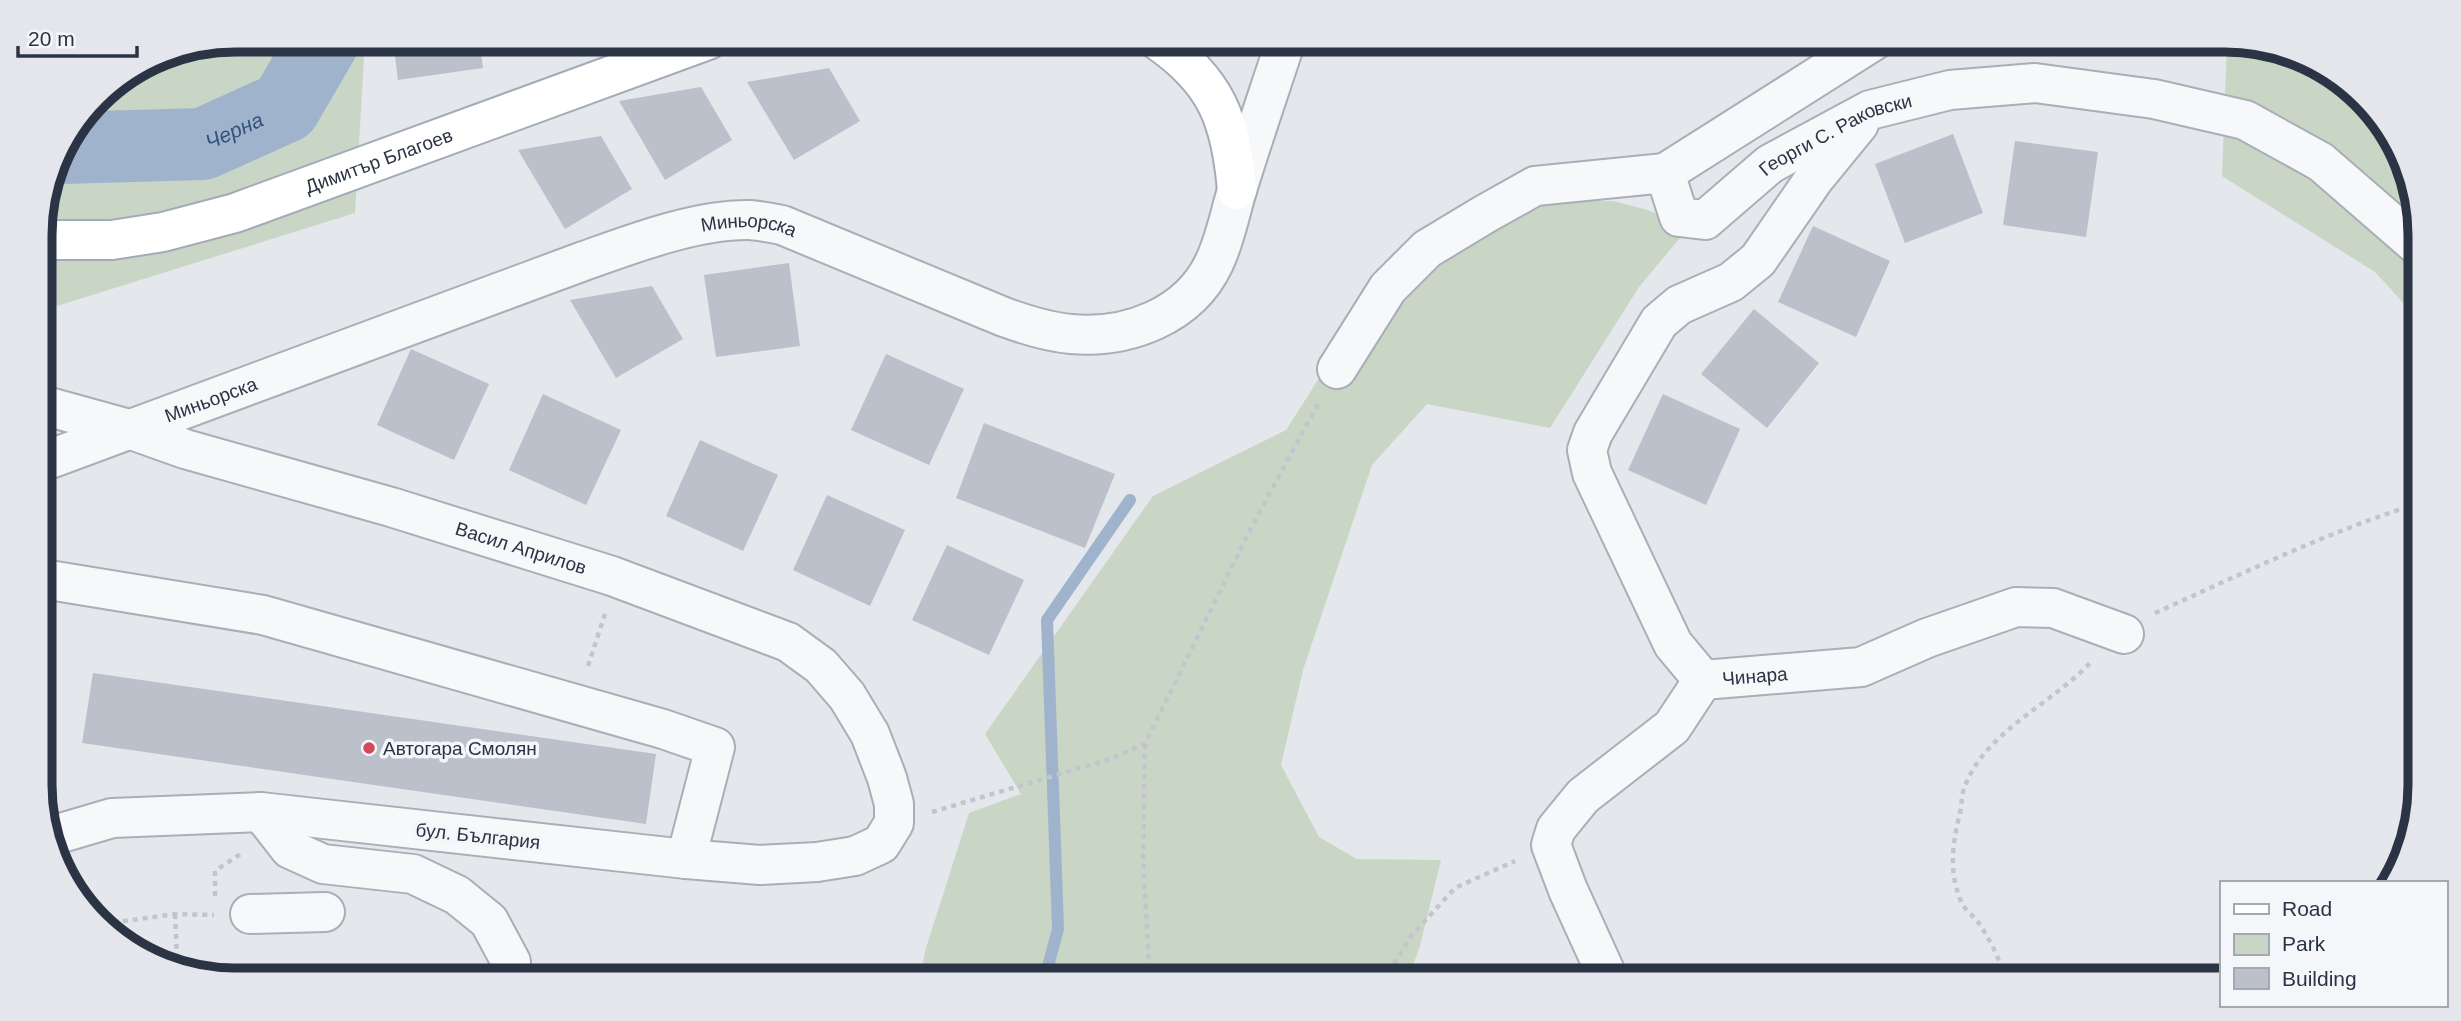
<svg xmlns="http://www.w3.org/2000/svg" width="2461" height="1021" viewBox="0 0 2461 1021" font-family="Arial,sans-serif">
<rect width="100%" height="100%" fill="#e4e7ec"/>
<g fill="#c9d6c5">
<polygon points="236,40 365,40 355,213 41,311 41,223 61,149 107,89 161,55"/>
<polygon points="2220,40 2289,51 2373,107 2419,210 2419,320 2375,272 2222,176 2227,42"/>
<polygon points="1550,201 1613,201 1644,209 1690,226 1639,287 1550,428 1427,404 1372,465 1303,670 1281,765 1319,837 1357,859 1441,860 1420,946 1407,981 919,981 926,948 969,813 1021,794 985,734 1153,496 1286,430 1371,297 1476,226"/>
</g>
<g fill="none" stroke-linecap="round" stroke-linejoin="round">
<polyline stroke="#9fb4cc" stroke-width="12" points="1044,981 1058,929 1047,620 1130,500"/>
<path stroke="#9fb4cc" stroke-width="72" id="s1" d="M62,148L203,144L285,107L324,40"/>
</g>
<g fill="#bbc0ca">
<polygon points="393,40 479,40 483,68 398,80"/>
<polygon points="829,68 860,121 794,160 747,82"/>
<polygon points="701,87 732,140 665,180 619,101"/>
<polygon points="1953,134 1983,213 1905,243 1875,164"/>
<polygon points="601,136 632,189 565,229 518,150"/>
<polygon points="2015,141 2098,152 2086,237 2003,225"/>
<polygon points="1813,226 1890,261 1856,337 1778,302"/>
<polygon points="789,263 800,346 716,357 704,275"/>
<polygon points="652,286 683,339 616,378 570,300"/>
<polygon points="1754,309 1819,363 1767,428 1701,374"/>
<polygon points="411,349 489,384 454,460 377,425"/>
<polygon points="886,354 964,389 929,465 851,430"/>
<polygon points="543,394 621,430 586,505 509,470"/>
<polygon points="1663,394 1740,429 1706,505 1628,470"/>
<polygon points="984,423 1115,474 1085,548 956,498"/>
<polygon points="700,440 778,475 743,551 666,516"/>
<polygon points="827,495 905,530 870,606 793,570"/>
<polygon points="947,545 1024,580 989,655 912,620"/>
<polygon points="93,673 656,754 646,824 82,743"/>
<polygon points="1805,965 1828,980 1795,980"/>
</g>
<g fill="none" stroke-linecap="round" stroke-linejoin="round">
<g stroke="#a9aeb7" stroke-width="42">
<g id="minor">
<polyline points="1665,173 1875,40"/>
<path id="s2" d="M1337,369L1388,288L1427,249L1485,214L1535,186L1665,173L1679,217L1705,220L1770,164L1870,110L1950,90L2035,83L2154,99L2245,120L2321,162L2419,247"/>
<path id="s3" d="M42,405L129,429L185,449L391,507L612,576L788,642L821,666L847,696L870,734L887,778L894,804V823L881,844L855,856L817,862L760,865L686,859L261,812L112,818L51,836"/>
<path id="s4" d="M42,462L581,262C632,244 696,219 750,220C761,221 772,223 782,225L1004,317C1026,325 1048,332 1071,334C1128,339 1189,316 1214,263C1226,238 1230,212 1238,187C1253,138 1270,89 1286,40"/>
<polyline points="43,579 263,615 663,729 715,747 686,859"/>
<polyline points="1703,680 1673,644 1592,473 1587,450 1593,433 1659,322 1679,305 1731,282 1758,260 1814,179 1859,124"/>
<path id="s5" d="M1703,680L1861,667L1927,638L2016,607L2053,608L2124,634"/>
<polyline points="261,812 290,849 323,864 413,874 457,895 489,921 511,962 512,981"/>
<polyline points="250,914 325,912"/>
<polyline points="1609,980 1568,890 1551,845 1556,829 1583,796 1672,727 1703,680"/>
</g>
</g>
<g stroke="#a3abb8" stroke-width="42">
<g id="major">
<path d="M1157,40C1217,81 1231,121 1237,190"/>
<path id="s6" d="M41,240H112L163,232L235,213L708,40"/>
</g>
</g>
<g stroke="#c2c5cb" stroke-width="4.5" stroke-dasharray="5 5" stroke-linecap="butt">
<path d="M2155,613C2242,574 2329,531 2420,503"/>
<polyline points="588,666 605,614"/>
<polyline points="1145,744 1143,859 1150,981"/>
<polyline points="932,812 1110,759 1145,744 1251,528 1319,402"/>
<polyline points="215,896 215,871 242,853"/>
<polyline points="175,914 177,957"/>
<polyline points="103,924 175,914 214,915"/>
<path d="M2002,980C2004,963 1988,937 1978,922C1973,915 1964,910 1961,901C1949,873 1952,846 1959,817C1962,807 1961,795 1965,786C1985,732 2053,703 2090,663"/>
<polyline points="1384,981 1410,937 1455,888 1515,861"/>
</g>
<use href="#minor" stroke="#f7f8fa" stroke-width="38"/>
<use href="#major" stroke="#fff" stroke-width="38"/>
</g>
<circle fill="#d1495b" stroke="#f4f6f9" stroke-width="2.5" cx="369" cy="748" r="7"/>
<g text-anchor="middle" dominant-baseline="central" stroke-width="7" stroke-linejoin="round" paint-order="stroke">
<g font-size="19" fill="#2b3445" stroke="#f4f6f9">
<text stroke="none"><textPath href="#s2" startOffset="637">Георги С. Раковски</textPath></text>
<text stroke="none"><textPath href="#s6" startOffset="350">Димитър Благоев</textPath></text>
<text stroke="none"><textPath href="#s4" startOffset="749">Миньорска</textPath></text>
<text stroke="none"><textPath href="#s4" startOffset="180">Миньорска</textPath></text>
<text stroke="none"><textPath href="#s3" startOffset="500">Васил Априлов</textPath></text>
<text stroke="none"><textPath href="#s5" startOffset="52">Чинара</textPath></text>
<text transform="translate(478 836) rotate(6)">бул. България</text>
</g>
<g font-size="19" fill="#2b3445" stroke="#f4f6f9" text-anchor="start">
<text x="383" y="748">Автогара Смолян</text>
</g>
<g font-size="21" font-style="italic" fill="#34527a" stroke="#f4f6f9">
<text stroke="none"><textPath href="#s1" startOffset="175">Черна</textPath></text>
</g>
</g>
<path d="M0 0H2461V1021H0ZM235 52H2225A183 183 0 0 1 2408 235V785A183 183 0 0 1 2225 968H235A183 183 0 0 1 52 785V235A183 183 0 0 1 235 52Z" fill="#e4e6eb" fill-rule="evenodd"/>
<path fill="none" stroke="#2b3445" stroke-width="9" d="M235 52H2225A183 183 0 0 1 2408 235V785A183 183 0 0 1 2225 968H235A183 183 0 0 1 52 785V235A183 183 0 0 1 235 52Z"/>
<rect x="2220" y="881" width="228" height="126" fill="#f4f6f9" stroke="#a4a8b1" stroke-width="2"/>
<rect x="2234" y="904" width="35" height="10" fill="#ffffff" stroke="#a4a8b1" stroke-width="2"/>
<text x="2282" y="916" font-size="21" fill="#2b3445">Road</text>
<rect x="2234" y="934" width="35" height="21" fill="#c9d6c5" stroke="#a4a8b1" stroke-width="2"/>
<text x="2282" y="951" font-size="21" fill="#2b3445">Park</text>
<rect x="2234" y="968" width="35" height="21" fill="#bbc0ca" stroke="#a4a8b1" stroke-width="2"/>
<text x="2282" y="986" font-size="21" fill="#2b3445">Building</text>
<path d="M18 46v10h119v-10" fill="none" stroke="#2b3445" stroke-width="3.5"/>
<text x="28" y="46" font-size="21" fill="#2b3445" stroke="#f4f6f9" stroke-width="5" paint-order="stroke">20 m</text>
</svg>
